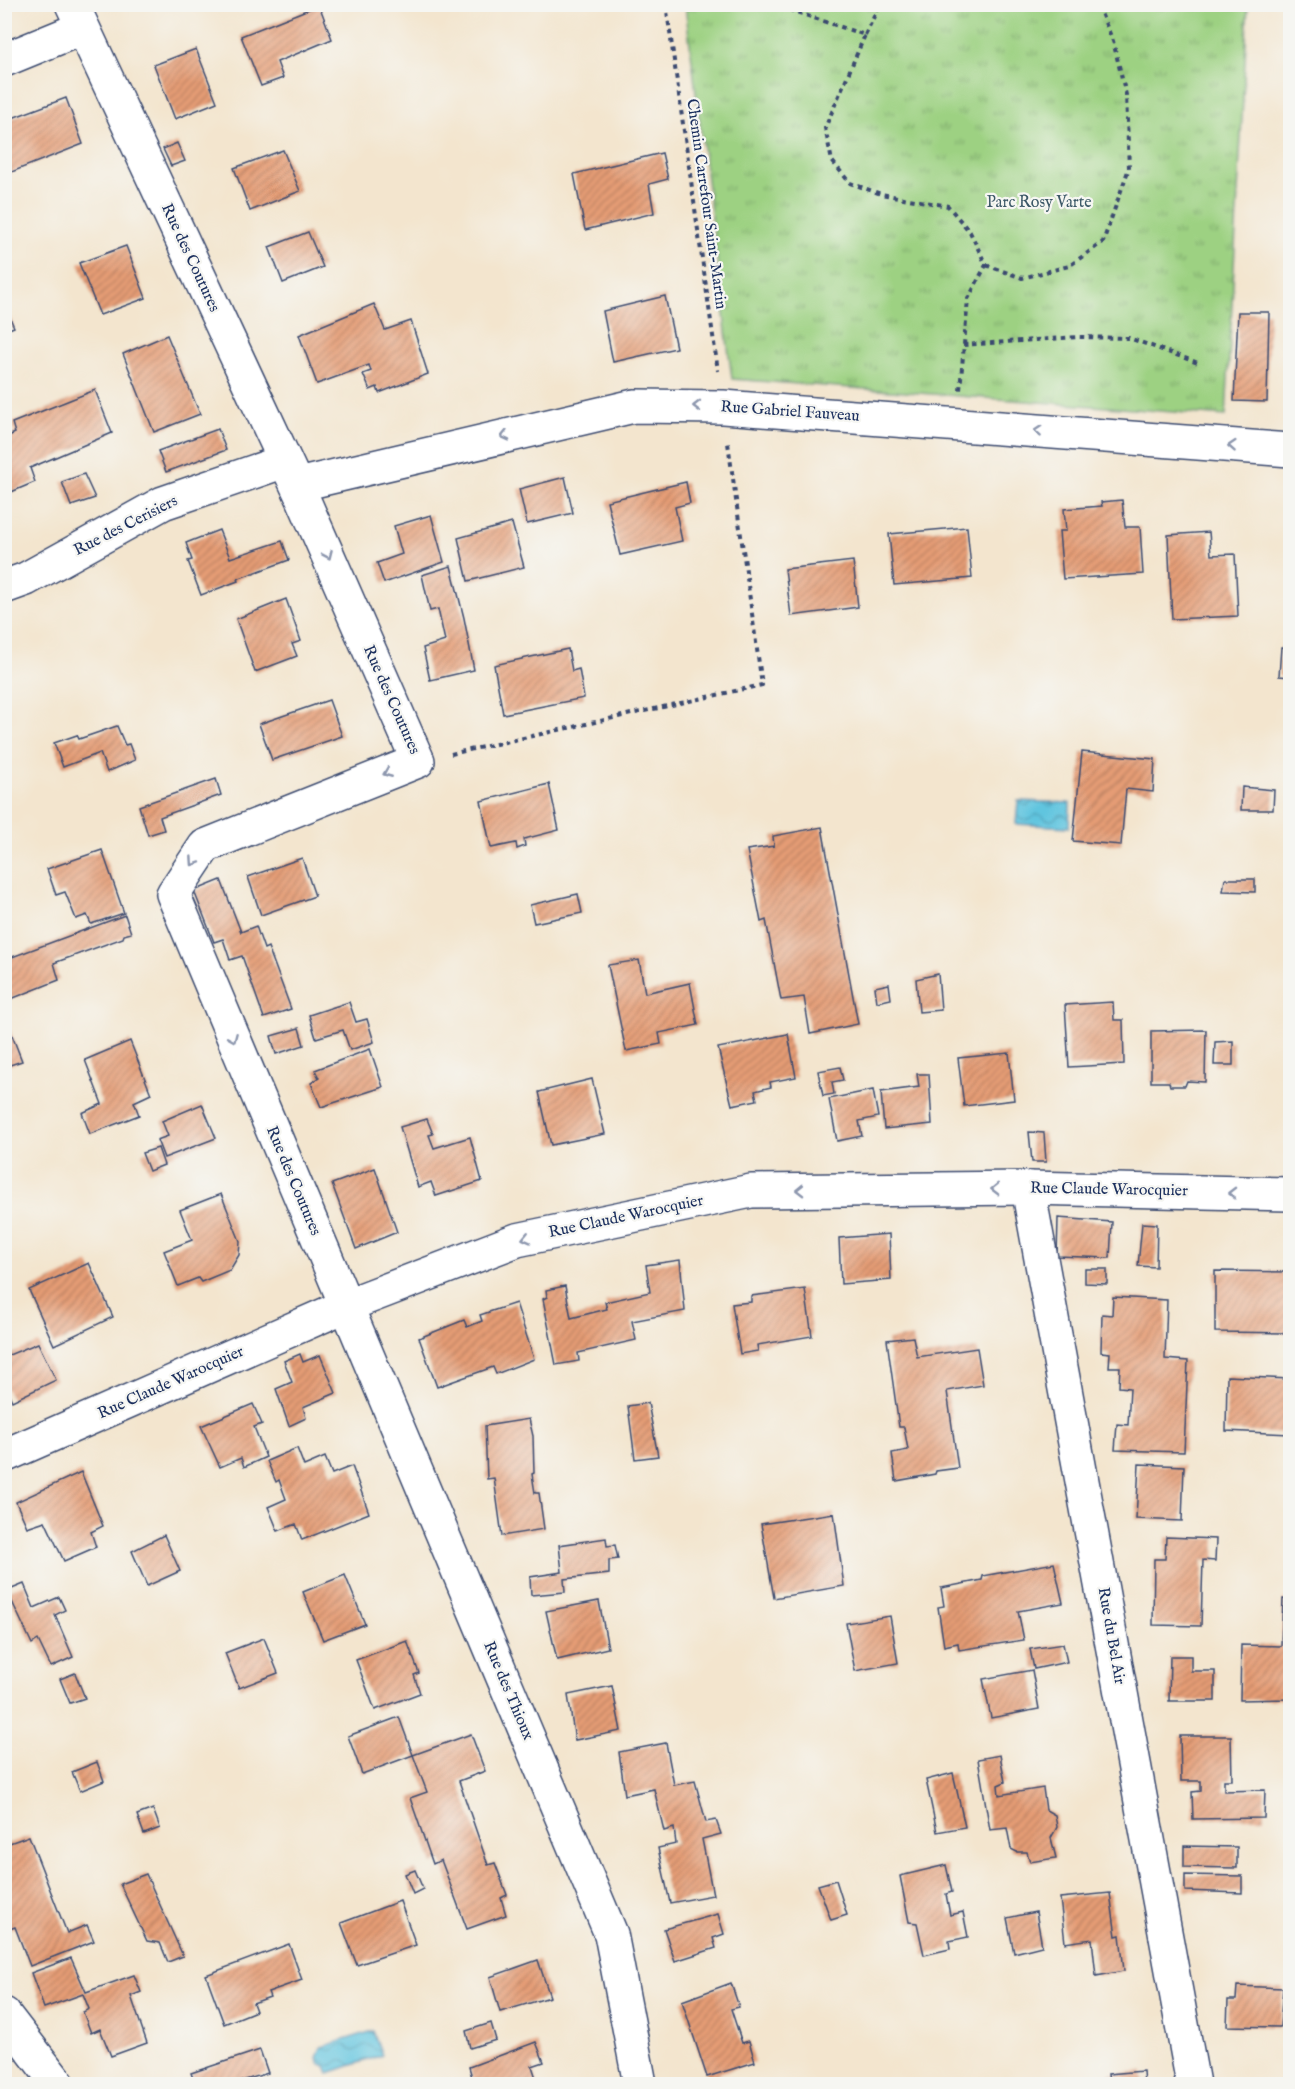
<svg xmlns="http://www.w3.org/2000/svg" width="1295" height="2089" viewBox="0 0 1295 2089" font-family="'IM FELL English',serif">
<defs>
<pattern id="park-tufts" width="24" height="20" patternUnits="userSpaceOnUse" patternTransform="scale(1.5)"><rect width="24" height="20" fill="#9dd182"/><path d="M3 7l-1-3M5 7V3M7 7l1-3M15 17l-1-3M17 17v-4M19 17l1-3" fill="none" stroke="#7faa6e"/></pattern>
<pattern id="water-waves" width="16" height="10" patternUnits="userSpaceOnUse" patternTransform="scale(1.5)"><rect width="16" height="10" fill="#61c5df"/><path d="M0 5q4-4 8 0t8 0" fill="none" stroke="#4fa0b8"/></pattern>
<pattern id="building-hatch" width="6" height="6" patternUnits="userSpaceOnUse" patternTransform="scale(1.5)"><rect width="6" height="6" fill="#e59c74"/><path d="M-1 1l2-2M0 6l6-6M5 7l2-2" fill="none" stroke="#b98062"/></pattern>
</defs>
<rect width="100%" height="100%" fill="#f6f6f2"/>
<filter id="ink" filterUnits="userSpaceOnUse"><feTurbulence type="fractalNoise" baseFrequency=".0167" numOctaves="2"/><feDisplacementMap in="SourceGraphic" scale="12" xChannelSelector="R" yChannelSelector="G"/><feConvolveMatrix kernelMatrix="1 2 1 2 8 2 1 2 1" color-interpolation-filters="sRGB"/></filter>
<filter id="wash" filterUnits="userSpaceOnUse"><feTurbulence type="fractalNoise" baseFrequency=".008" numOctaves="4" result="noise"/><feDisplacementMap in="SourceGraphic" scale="24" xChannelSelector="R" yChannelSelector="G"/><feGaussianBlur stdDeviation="1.35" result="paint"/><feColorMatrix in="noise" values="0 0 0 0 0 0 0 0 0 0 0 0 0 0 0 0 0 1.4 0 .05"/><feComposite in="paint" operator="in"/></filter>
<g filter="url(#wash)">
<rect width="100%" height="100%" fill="#f3e5ce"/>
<polygon fill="url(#park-tufts)" stroke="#5c8070" stroke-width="1.5" points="685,5 1248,5 1226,416 732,379"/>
<g fill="url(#water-waves)" stroke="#3e7a9e" stroke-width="1.5">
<polygon points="1018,801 1070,803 1069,827 1016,824"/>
<polygon points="373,2031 382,2055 329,2073 326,2066 320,2064 317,2058 321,2047"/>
</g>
<g id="blocks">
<g fill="url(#building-hatch)">
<polygon points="319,5 332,39 277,62 283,78 261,86 241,36"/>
<polygon points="196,49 217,102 175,119 154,65"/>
<polygon points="66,98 83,144 4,175 4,121"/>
<polygon points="177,143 185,161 171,166 163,149"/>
<polygon points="283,150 300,191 250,211 234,168"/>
<polygon points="662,153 668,179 649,184 654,213 585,230 574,174"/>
<polygon points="308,232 323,267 283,283 269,247"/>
<polygon points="126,246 146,298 100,315 79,263"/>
<polygon points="665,296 676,348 613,362 603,311"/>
<polygon points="4,304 14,327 4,331"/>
<polygon points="374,304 385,330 411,321 428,374 379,393 377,387 370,390 363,374 371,371 369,365 317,384 299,335"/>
<polygon points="1238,312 1269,312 1267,402 1234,401"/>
<polygon points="167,335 200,414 154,432 123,354"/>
<polygon points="95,390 112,433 30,468 35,482 4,495 4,438 15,433 12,423"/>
<polygon points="218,429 226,450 166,472 158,451"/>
<polygon points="84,474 95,498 71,506 62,482"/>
<polygon points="565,477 573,513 527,524 519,489"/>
<polygon points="686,482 690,503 675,507 682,541 620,555 607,501"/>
<polygon points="1122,500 1125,527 1140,527 1143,574 1063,579 1059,531 1066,531 1064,509 1102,506 1101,502"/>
<polygon points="431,515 444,562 384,583 377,563 402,554 394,526"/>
<polygon points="512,523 524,567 468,581 458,538"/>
<polygon points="967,527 972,578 894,585 889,534"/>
<polygon points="219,530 230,558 282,541 289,560 237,579 238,581 201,595 188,561 192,560 186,543"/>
<polygon points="1209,532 1211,555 1235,554 1238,616 1172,619 1168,535"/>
<polygon points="853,561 858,607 791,616 785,569"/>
<polygon points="451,566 464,618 474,670 430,680 423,648 445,641 438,609 430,611 422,575"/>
<polygon points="286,599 301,641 292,644 297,656 255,672 236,619"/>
<polygon points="1281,647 1290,648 1290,677 1279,676"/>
<polygon points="568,649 572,671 579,669 584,698 503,714 494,665"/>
<polygon points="329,700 342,736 272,760 259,724"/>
<polygon points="117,726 125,745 129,744 135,760 107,772 100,753 63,767 54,743 77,735 79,739"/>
<polygon points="1082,752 1155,759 1153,792 1126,789 1121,845 1073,841"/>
<polygon points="216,779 221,795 160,817 164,830 148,835 139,806"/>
<polygon points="549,784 559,830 524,839 525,846 517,849 516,843 491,848 481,801"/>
<polygon points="1242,787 1274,790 1273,810 1241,810"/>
<polygon points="822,827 858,1024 810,1034 804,997 781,1000 766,920 761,922 747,850 774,846 773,836"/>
<polygon points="102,850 124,913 91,924 87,915 76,919 65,892 56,895 47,869"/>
<polygon points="302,858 315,896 261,915 248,877"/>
<polygon points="1225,879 1255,879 1255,892 1223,891"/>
<polygon points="221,880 241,932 256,926 264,949 268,947 291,1009 264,1018 242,956 230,960 223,939 214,942 194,891"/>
<polygon points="578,894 582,913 534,923 530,905"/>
<polygon points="125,915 131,933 124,935 123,938 54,963 59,980 11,999 4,981 4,960"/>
<polygon points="639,960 645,993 690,983 698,1025 659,1033 661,1044 626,1051 608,965"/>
<polygon points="938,974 941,1010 919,1012 916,979"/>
<polygon points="889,984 891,999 877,1002 875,987"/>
<polygon points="349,1002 356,1022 367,1019 374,1042 350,1050 343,1030 316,1038 309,1015"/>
<polygon points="1113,1002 1114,1020 1123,1020 1124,1064 1069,1067 1065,1005"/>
<polygon points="299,1028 304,1045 276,1054 271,1036"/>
<polygon points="10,1030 22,1061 4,1067 4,1032"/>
<polygon points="1206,1030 1205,1082 1187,1081 1185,1086 1170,1086 1169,1082 1151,1082 1151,1031"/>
<polygon points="788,1034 796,1077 770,1082 771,1087 755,1091 757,1100 732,1105 718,1048"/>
<polygon points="130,1041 151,1094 134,1102 139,1115 90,1134 82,1113 102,1104 85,1060"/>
<polygon points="1233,1041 1233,1065 1214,1065 1215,1042"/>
<polygon points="370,1049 383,1087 321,1107 311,1083 319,1078 315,1070"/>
<polygon points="1009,1053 1014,1100 964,1106 958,1058"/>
<polygon points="840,1067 843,1080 832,1082 834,1094 823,1096 818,1071"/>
<polygon points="917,1074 929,1074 932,1124 884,1129 881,1092 919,1087"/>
<polygon points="592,1079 605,1134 551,1145 539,1092"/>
<polygon points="873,1090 878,1117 859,1121 862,1136 837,1141 829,1099"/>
<polygon points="202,1104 216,1138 164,1158 157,1140 168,1136 162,1121"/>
<polygon points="427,1119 433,1134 429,1135 434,1148 470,1137 482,1181 436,1196 431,1182 418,1187 400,1127"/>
<polygon points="1029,1132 1044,1133 1046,1162 1032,1162"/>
<polygon points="158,1148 164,1165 149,1171 142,1153"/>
<polygon points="375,1168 397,1232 356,1249 332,1184"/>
<polygon points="221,1194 240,1241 239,1255 230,1270 201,1282 198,1278 178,1286 164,1251 192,1240 180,1210"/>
<polygon points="1058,1218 1112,1222 1110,1258 1057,1256"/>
<polygon points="1142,1223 1157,1224 1156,1267 1138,1266"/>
<polygon points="889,1234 891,1280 841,1284 839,1238"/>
<polygon points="680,1260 685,1311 632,1321 636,1340 578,1353 579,1361 556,1365 543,1299 547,1297 546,1290 565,1286 571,1318 607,1309 605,1302 650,1292 646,1265"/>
<polygon points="89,1263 113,1317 54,1345 29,1290"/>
<polygon points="1085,1269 1107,1269 1107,1284 1085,1283"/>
<polygon points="1215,1271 1290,1272 1290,1333 1215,1332"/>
<polygon points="805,1289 812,1336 757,1345 758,1351 740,1354 732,1304 751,1302 751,1296"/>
<polygon points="1113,1297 1167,1300 1165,1359 1188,1361 1184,1452 1115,1450 1117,1424 1128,1425 1130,1388 1119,1387 1120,1367 1109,1367 1110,1353 1101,1352 1102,1314 1112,1315"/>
<polygon points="516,1303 534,1359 496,1374 493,1367 437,1387 419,1338 464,1320 467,1327 482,1321 480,1315"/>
<polygon points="913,1337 917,1357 977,1348 983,1385 947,1391 958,1468 936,1471 935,1474 896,1481 892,1453 908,1450 904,1427 899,1427 887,1340"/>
<polygon points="38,1343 56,1380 12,1401 4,1383 4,1357"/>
<polygon points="300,1354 303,1362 320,1355 336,1393 303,1407 306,1418 289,1426 276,1389 292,1382 284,1361"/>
<polygon points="1227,1376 1290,1379 1290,1434 1226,1431"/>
<polygon points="648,1403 658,1456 635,1459 628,1406"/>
<polygon points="253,1404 262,1424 254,1427 266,1457 244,1467 241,1458 220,1467 201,1426"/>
<polygon points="529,1419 533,1436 534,1473 532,1474 535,1493 539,1493 544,1529 502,1536 494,1478 487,1479 485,1426"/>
<polygon points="297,1448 304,1466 325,1457 332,1474 352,1466 369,1513 302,1540 296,1524 278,1531 268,1507 286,1499 279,1480 276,1482 267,1461"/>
<polygon points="1139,1464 1184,1466 1182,1521 1136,1519"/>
<polygon points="81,1472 103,1526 91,1532 96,1547 64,1561 45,1521 27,1527 16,1502"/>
<polygon points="834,1513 844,1586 774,1598 761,1524"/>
<polygon points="164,1535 180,1571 147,1586 132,1551"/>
<polygon points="1166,1537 1216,1539 1215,1561 1203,1560 1201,1626 1153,1625 1154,1559 1165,1559"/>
<polygon points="606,1538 607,1546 615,1545 618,1559 609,1560 609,1574 564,1579 565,1592 531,1595 530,1577 562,1572 559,1545"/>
<polygon points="1054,1563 1063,1603 1018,1611 1024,1640 959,1650 958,1643 944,1646 938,1607 944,1606 941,1588 982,1580 983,1576"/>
<polygon points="345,1575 365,1624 323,1640 303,1592"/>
<polygon points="24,1584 34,1608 59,1597 65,1610 55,1615 73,1657 51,1667 38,1640 32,1644 7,1591"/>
<polygon points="1283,1599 1290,1600 1290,1699 1240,1700 1241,1645 1281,1646"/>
<polygon points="599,1601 608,1648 557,1660 546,1611"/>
<polygon points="890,1616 898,1663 855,1671 846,1623"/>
<polygon points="264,1638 278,1673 239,1688 225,1653"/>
<polygon points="407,1641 419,1673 414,1675 420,1693 375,1710 356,1660"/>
<polygon points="1063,1644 1067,1662 1034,1669 1030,1649"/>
<polygon points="1170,1656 1191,1656 1191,1671 1215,1671 1215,1701 1169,1701"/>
<polygon points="1032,1670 1039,1709 991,1718 983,1679"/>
<polygon points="75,1673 85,1698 70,1703 60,1679"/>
<polygon points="612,1686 621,1731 575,1740 568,1695"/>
<polygon points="399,1717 413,1755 362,1774 348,1736"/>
<polygon points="471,1734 485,1771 459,1781 488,1865 495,1863 507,1895 501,1898 506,1915 467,1929 441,1860 433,1864 410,1798 427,1792 413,1755"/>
<polygon points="1180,1736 1231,1736 1232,1780 1224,1780 1224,1791 1265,1790 1264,1818 1193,1819 1192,1792 1201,1791 1201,1781 1181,1781"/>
<polygon points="666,1743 674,1785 695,1781 706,1822 716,1820 721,1834 702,1839 713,1895 670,1903 658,1848 676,1844 674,1828 664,1831 654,1789 625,1795 619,1752"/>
<polygon points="1000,1755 1005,1782 998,1785 999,1795 1043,1788 1046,1810 1055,1815 1057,1827 1051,1838 1056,1858 1030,1862 1027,1852 1017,1852 1011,1849 1007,1828 990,1830 978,1759"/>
<polygon points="97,1762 104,1781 80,1791 72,1772"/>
<polygon points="953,1773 965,1827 937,1832 926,1780"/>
<polygon points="153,1809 160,1828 144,1834 137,1815"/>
<polygon points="29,1836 67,1933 87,1925 94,1941 30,1966 15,1927 7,1930 4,1923 4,1845"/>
<polygon points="1184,1846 1237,1847 1237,1868 1184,1867"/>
<polygon points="946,1865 952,1892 946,1894 950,1915 963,1912 968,1937 949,1941 950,1949 924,1955 917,1923 909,1922 900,1876"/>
<polygon points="415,1870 423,1889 413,1894 405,1874"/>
<polygon points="146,1874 183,1956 168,1962 160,1943 147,1941 120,1884"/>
<polygon points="1185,1875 1242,1876 1242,1893 1185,1891"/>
<polygon points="836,1880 847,1915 831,1920 818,1885"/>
<polygon points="1110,1893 1116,1936 1120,1935 1124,1971 1096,1976 1092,1939 1065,1943 1060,1898"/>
<polygon points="400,1901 416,1945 357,1965 341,1923"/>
<polygon points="1036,1912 1042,1946 1014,1953 1007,1918"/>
<polygon points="718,1914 724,1934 713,1938 716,1948 675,1961 664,1929"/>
<polygon points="289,1944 302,1980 268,1992 270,1997 253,2003 256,2011 224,2024 206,1975"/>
<polygon points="71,1958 86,1992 134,1975 141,1992 131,1996 147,2043 111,2056 100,2029 91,2033 83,2012 89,2009 83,1994 44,2008 31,1973"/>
<polygon points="538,1960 550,1997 500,2012 490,1977"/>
<polygon points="731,1983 739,2007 731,2009 742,2043 749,2041 755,2062 707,2077 682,2001"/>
<polygon points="1237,1986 1283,1988 1280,2027 1227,2026 1228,2000 1236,2000"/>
<polygon points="491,2023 496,2040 470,2048 466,2031"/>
<polygon points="536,2042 544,2062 532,2066 538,2084 474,2084 469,2067"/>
<polygon points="260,2050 268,2073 239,2082 240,2084 195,2084 191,2073"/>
<polygon points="1143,2071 1144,2084 1109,2084 1108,2074"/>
</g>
</g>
</g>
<g filter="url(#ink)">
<use href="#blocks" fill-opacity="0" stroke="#3b4a6f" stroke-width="1.5"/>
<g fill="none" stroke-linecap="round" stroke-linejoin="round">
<g stroke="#3b4a6f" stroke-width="36">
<g id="minor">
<polyline points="72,4 304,501 418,761 205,846 173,894 611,1934 640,2084"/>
<polyline points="4,60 82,28"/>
<polyline points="297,485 634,406 723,407 1290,450"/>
<polyline points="4,587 26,579 163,503 285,461"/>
<polyline points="1028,1188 1193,2084"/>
<polyline points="4,1456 345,1306 517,1240 751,1191 1028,1188 1290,1194"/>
<polyline points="4,2014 58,2084"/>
</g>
</g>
<g stroke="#3b4a6f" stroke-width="4" stroke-dasharray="4.5 4.5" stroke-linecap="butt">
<polyline points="666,4 718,371"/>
<polyline points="772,4 865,35 825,128 832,161 850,183 881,194 948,206 970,232 986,265 968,299 960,390"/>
<polyline points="666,5 693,4"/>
<polyline points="865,35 880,4"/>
<polyline points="986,265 1022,278 1069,266 1103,242 1129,168 1126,95 1113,41 1097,4"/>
<polyline points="963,345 1078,337 1129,338 1201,364"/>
<polyline points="451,754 762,685 728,443"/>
</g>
<use href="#minor" stroke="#fff" stroke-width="33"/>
</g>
<defs><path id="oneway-chevron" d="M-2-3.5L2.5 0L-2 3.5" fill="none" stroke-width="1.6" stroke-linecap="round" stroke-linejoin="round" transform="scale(1.5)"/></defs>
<g stroke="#8d97ae">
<use href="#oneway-chevron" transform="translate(697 406) rotate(-180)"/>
<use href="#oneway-chevron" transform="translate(1038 431) rotate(-176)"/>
<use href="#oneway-chevron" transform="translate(505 436) rotate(167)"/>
<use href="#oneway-chevron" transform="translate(1232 446) rotate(-176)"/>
<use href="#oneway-chevron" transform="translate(328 555) rotate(66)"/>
<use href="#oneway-chevron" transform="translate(387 773) rotate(158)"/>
<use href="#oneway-chevron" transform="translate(194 862) rotate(124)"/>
<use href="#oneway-chevron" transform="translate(233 1038) rotate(67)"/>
<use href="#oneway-chevron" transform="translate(995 1189) rotate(179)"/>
<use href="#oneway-chevron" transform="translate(800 1190) rotate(179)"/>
<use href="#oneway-chevron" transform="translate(1232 1193) rotate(-179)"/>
<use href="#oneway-chevron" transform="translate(526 1238) rotate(167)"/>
</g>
</g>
<g text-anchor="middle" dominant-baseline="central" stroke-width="4.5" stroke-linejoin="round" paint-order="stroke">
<g font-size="16" fill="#3c5867" stroke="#f6f6f2">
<text x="1039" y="203">Parc Rosy Varte</text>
</g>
<g font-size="16" fill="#1b2f5e" stroke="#f6f6f2">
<text transform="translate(706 204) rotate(82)">Chemin Carrefour Saint-Martin</text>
<text transform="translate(190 258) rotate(65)">Rue des Coutures</text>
<text transform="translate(790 412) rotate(4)">Rue Gabriel Fauveau</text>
<text transform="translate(126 526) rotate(-27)">Rue des Cerisiers</text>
<text transform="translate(391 700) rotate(66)">Rue des Coutures</text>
<text transform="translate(293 1181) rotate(67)">Rue des Coutures</text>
<text transform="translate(1109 1190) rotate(1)">Rue Claude Warocquier</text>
<text transform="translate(626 1217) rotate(-12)">Rue Claude Warocquier</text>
<text transform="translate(171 1383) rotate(-24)">Rue Claude Warocquier</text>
<text transform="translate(1111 1636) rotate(80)">Rue du Bel Air</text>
<text transform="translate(508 1691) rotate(67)">Rue des Thioux</text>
</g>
</g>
<rect width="1295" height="2089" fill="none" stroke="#f6f6f2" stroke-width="24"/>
</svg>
